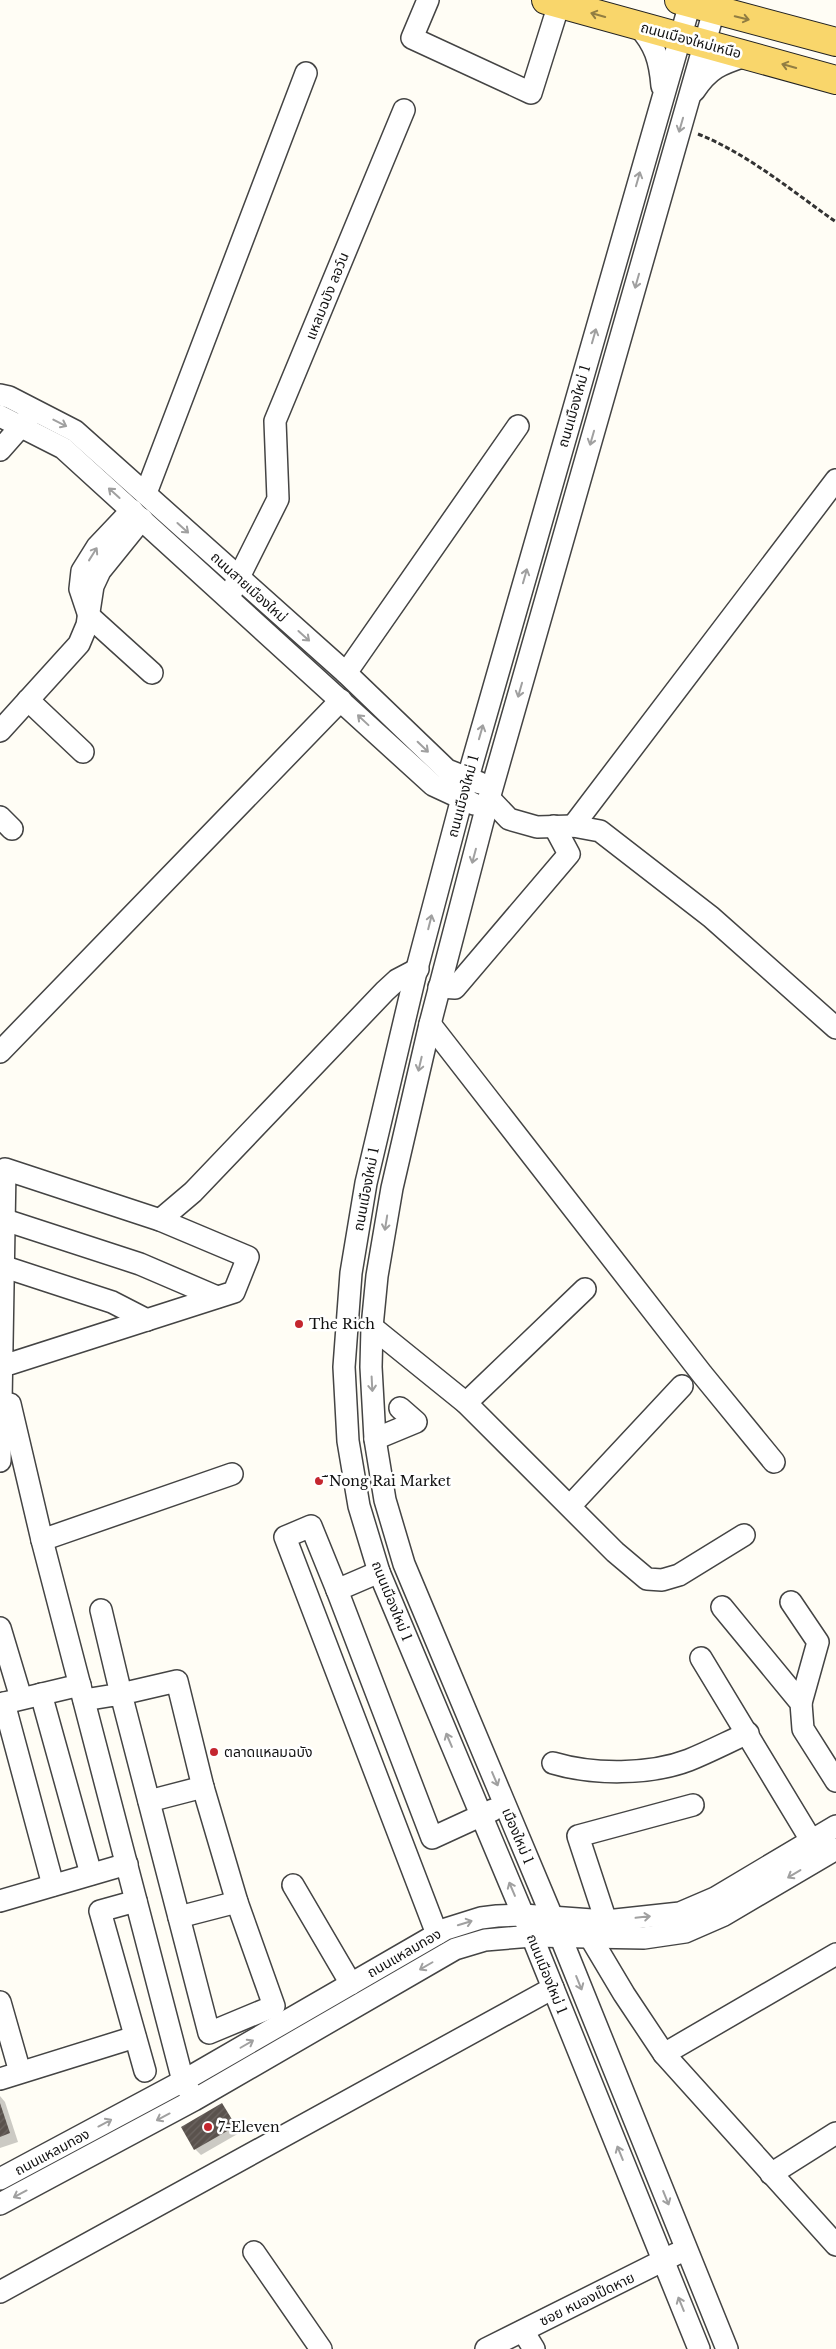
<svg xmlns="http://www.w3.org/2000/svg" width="836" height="2349" viewBox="0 0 836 2349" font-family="'Libre Baskerville','Noto Sans Thai',serif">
<defs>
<pattern id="building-hatch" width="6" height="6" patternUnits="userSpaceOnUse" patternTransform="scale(1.25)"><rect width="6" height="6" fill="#5a524d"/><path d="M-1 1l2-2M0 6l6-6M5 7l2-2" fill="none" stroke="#6d6662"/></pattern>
</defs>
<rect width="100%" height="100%" fill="#fffdf5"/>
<g fill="#0003">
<polygon points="0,2096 5,2102 18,2142 0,2148"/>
<polygon points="222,2105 241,2132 201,2155 195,2149"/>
</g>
<g fill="url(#building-hatch)">
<polygon points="0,2103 10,2133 0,2137"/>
<polygon points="222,2103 236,2126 194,2150 181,2127"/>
</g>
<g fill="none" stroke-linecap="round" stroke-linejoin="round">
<g stroke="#444" stroke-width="24">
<g id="minor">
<polyline points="428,0 412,38 531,93 559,4"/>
<polyline points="691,0 461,802 415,976 366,1183 351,1273 344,1367 348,1441 359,1506 379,1572 532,1936 699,2349"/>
<polyline points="717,0 486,809 430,1024 392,1188 377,1276 372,1327 371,1367 375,1439 385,1500 404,1564 561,1938 727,2349"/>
<path d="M638,26C655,44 660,61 662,86"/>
<path d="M694,91C710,67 721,64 748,55"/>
<polyline points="0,395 9,397 75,431 346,673 447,770 480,783"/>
<polyline points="0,416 63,448 433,785 474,804"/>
<polyline points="0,450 30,416"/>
<polyline points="146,493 306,73"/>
<polyline points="132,510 97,547 82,571 80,589 89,616 152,673"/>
<polyline points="232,591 278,499 275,421 404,110"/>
<polyline points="346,673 518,426"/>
<polyline points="28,700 83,752"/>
<polyline points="0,731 79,644 87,625 93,586 100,571 142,519"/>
<polyline points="489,798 509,819 537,827 573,826 600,831 711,917 836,1028"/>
<polyline points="0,817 12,829"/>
<polyline points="573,826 836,480"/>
<polyline points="439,987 455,988 569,854 554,826"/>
<polyline points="430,1024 702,1374 774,1462"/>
<polyline points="0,1052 341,700"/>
<polyline points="5,1220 140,1264 217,1297"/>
<polyline points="160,1220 193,1192 385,991 397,980 418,969"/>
<polyline points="5,1267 112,1302 147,1320"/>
<polyline points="372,1327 466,1403 615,1552 647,1579 662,1580 679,1575 744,1535"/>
<polyline points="466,1403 585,1289"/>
<polyline points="10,1404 42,1540 183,2081 190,2092"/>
<polyline points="375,1439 416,1422 400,1408"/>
<polyline points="0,1461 5,1169 160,1220 248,1257 234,1292 3,1366"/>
<polyline points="571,1505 682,1386"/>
<polyline points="42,1540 232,1474"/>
<polyline points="379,1572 337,1590 311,1526 285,1537 437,1934"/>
<polyline points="337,1590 432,1838 493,1810"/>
<polyline points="791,1602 818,1642 801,1703"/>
<polyline points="722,1607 801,1703 803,1729 836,1781"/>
<polyline points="0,1628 21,1698"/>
<polyline points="701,1658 811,1840"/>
<polyline points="41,1694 91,1874"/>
<polyline points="84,1700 121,1694 209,2033 274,2006 237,1902 203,1787 177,1681 121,1694 101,1610"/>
<polyline points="4,1703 53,1885"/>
<polyline points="0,1704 80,1685"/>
<path d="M553,1763C593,1775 650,1775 689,1760C709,1752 728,1742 748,1733"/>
<polyline points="149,1801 203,1787"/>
<polyline points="293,1885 351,1984"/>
<polyline points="0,1901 127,1864"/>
<polyline points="136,1901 100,1911 145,2071"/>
<polyline points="179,1917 237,1902"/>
<polyline points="606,1921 578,1836 693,1805"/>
<polyline points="590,1937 624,1994 664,2054 836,2245"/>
<polyline points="0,2002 20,2072"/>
<polyline points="664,2054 836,1954"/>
<polyline points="0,2079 135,2037"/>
<polyline points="771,2174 836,2133"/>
<polyline points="0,2179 183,2081 446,1929 481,1918 497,1916 523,1915 606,1921 680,1913 715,1898 836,1826"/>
<polyline points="0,2204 194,2100 455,1949 485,1940 532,1936 644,1938 685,1932 724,1915 836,1849"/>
<polyline points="254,2252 321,2349"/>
<polyline points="0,2292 553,1988"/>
<polyline points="523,2331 534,2349"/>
<polyline points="486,2349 676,2254"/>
</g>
</g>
<g stroke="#222" stroke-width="30">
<g id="major">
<polyline points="546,0 836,80"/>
<polyline points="679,0 836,42"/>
</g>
</g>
<path stroke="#333" stroke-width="3" stroke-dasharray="5 2.5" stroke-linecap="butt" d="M698,134C748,154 792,191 836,222"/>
<use href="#minor" stroke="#fff" stroke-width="21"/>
<use href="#major" stroke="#f9d66b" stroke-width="28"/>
</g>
<defs><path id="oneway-shaft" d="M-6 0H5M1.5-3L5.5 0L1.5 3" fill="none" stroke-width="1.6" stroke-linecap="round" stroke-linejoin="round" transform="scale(1.25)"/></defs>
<g stroke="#917d42">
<use href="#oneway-shaft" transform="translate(598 15) rotate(-164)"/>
<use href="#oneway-shaft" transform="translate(742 18) rotate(14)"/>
<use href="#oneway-shaft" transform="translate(789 66) rotate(-164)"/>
</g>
<g stroke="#a0a0a0">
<use href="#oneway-shaft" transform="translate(681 125) rotate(106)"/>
<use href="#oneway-shaft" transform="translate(638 179) rotate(-74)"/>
<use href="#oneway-shaft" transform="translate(637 281) rotate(106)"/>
<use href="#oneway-shaft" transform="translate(594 336) rotate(-74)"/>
<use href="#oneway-shaft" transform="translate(60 423) rotate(27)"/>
<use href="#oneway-shaft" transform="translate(592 438) rotate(106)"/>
<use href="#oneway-shaft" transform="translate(114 493) rotate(-138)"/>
<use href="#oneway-shaft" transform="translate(183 528) rotate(42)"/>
<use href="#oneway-shaft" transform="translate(93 554) rotate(-58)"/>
<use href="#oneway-shaft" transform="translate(525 576) rotate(-74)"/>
<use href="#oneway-shaft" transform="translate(304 636) rotate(42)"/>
<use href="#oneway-shaft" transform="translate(520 690) rotate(106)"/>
<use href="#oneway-shaft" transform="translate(363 720) rotate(-137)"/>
<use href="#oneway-shaft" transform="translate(481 732) rotate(-74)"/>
<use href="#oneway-shaft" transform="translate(423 747) rotate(44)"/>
<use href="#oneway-shaft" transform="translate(474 856) rotate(105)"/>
<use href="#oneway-shaft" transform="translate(430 922) rotate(-76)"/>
<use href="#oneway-shaft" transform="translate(420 1064) rotate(103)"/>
<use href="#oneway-shaft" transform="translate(386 1223) rotate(99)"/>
<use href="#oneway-shaft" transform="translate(372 1384) rotate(87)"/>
<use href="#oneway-shaft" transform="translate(449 1740) rotate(-113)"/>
<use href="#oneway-shaft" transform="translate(495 1779) rotate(67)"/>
<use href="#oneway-shaft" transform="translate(794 1874) rotate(149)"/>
<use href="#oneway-shaft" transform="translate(512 1889) rotate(-113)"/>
<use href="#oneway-shaft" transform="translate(643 1917) rotate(-6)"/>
<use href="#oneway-shaft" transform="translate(465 1923) rotate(-17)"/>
<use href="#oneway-shaft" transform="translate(426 1966) rotate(150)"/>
<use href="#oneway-shaft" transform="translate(579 1983) rotate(68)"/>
<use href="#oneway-shaft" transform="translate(247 2044) rotate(-30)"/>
<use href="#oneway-shaft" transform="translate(163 2117) rotate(152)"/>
<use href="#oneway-shaft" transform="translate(105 2123) rotate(-28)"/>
<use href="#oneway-shaft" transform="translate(620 2153) rotate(-112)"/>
<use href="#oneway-shaft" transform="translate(20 2194) rotate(152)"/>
<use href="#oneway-shaft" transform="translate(666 2198) rotate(68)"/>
<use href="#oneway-shaft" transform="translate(681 2304) rotate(-112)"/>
</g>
<g fill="#c4262e" stroke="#fff" stroke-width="2">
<circle cx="299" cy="1324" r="5"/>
<circle cx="319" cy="1481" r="5"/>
<circle cx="214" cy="1752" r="5"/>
<circle cx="208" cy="2127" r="5"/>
</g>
<g text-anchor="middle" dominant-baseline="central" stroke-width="5" stroke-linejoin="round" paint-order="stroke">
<g font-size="14" fill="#111" stroke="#fff">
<text transform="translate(691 40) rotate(15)">ถนนเมืองใหม่เหนือ</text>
<text transform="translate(327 296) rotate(-68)">แหลมฉบัง ลอว์น</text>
<text transform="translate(574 406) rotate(-74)">ถนนเมืองใหม่ 1</text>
<text transform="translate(249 587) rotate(42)">ถนนสายเมืองใหม่</text>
<text transform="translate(463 796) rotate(-75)">ถนนเมืองใหม่ 1</text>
<text transform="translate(366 1189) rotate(-79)">ถนนเมืองใหม่ 1</text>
<text transform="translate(392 1601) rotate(68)">ถนนเมืองใหม่ 1</text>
<text transform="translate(518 1836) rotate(67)">เมืองใหม่ 1</text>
<text transform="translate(404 1953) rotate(-30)">ถนนแหลมทอง</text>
<text transform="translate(547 1974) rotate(68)">ถนนเมืองใหม่ 1</text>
<text transform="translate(52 2152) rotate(-28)">ถนนแหลมทอง</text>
<text transform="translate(587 2299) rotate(-26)">ซอย หนองเป็ดหาย</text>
</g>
<g font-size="14" fill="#111" stroke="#fff" text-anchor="start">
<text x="309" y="1324">The Rich</text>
<text x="329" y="1481">ืNong Rai Market</text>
<text x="224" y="1752">ตลาดแหลมฉบัง</text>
<text x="218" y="2127">7-Eleven</text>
</g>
</g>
</svg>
